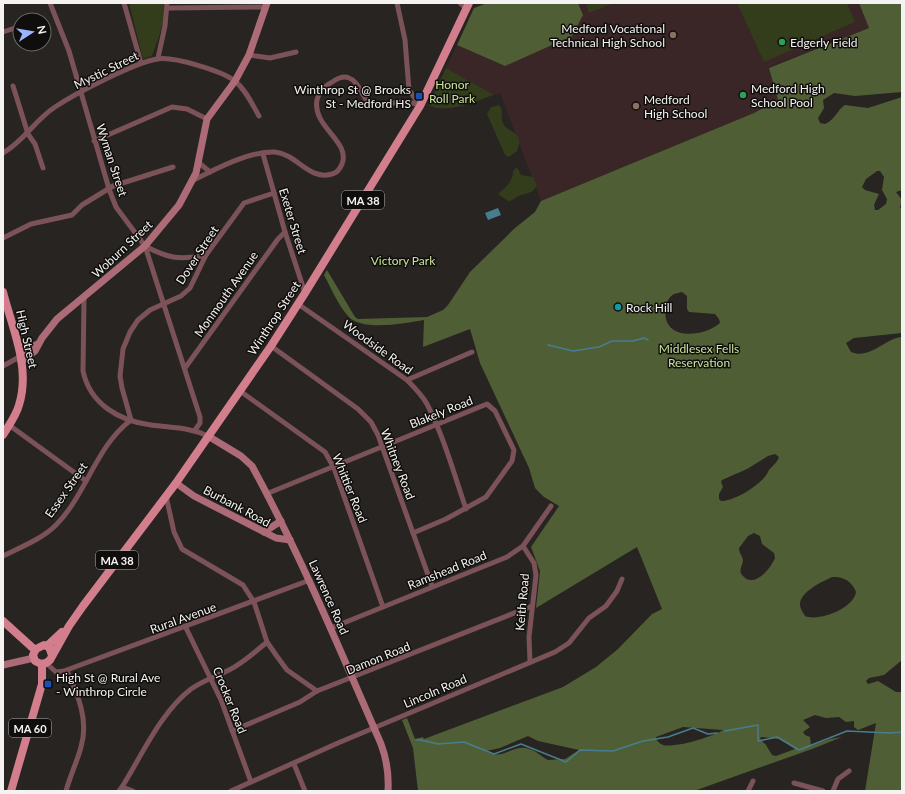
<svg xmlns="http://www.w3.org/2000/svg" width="905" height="794" viewBox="0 0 905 794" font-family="Lato,sans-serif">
<rect width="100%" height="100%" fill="#272421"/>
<polygon fill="#3a2626" points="578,3 859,3 869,28 769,67 779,100 754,113 541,201 500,93 494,95 446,68 457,45 505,66 583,15"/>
<g fill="#333d1c">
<polygon points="129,3 164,3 163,25 152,56 143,59"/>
<polygon points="586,3 614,3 589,13"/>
<polygon points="737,3 847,3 855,22 764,62"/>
<path d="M446,68L494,95C475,101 447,115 428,105Z"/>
<path d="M499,105C504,109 500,117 503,123C509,135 525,130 517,151L509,157L505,155L487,114L491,107Z"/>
<path d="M517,167L521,175L533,177C544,193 524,193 517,197C513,199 512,201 508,201L498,194C506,187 513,182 513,171Z"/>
</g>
<g fill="#505e35" fill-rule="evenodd">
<polygon points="487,3 578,3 583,15 572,36 505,66 457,45 474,8"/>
<path d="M859,3H902V92L855,96L834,93L823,100L824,108L818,118L820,123L825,124C835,120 837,110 845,105L868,108L902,97V190L896,192L902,200L900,207L902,210V333L854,338L846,343L851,352C870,360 885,338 902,337V660L884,675L869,678L866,681L868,684L878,681L896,692H902V791H865L876,723L858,730L854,727V721L846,722L839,717L826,718L815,715L803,720L810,727L803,732L805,735L810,737L811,746L830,739L842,737L812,749L694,791H418L413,748L402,720L407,718L415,739L423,737L424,739L563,687L596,667L618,649L652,614L662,609L637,547L536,608L540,571L531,547L559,506L544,497L535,488L529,468L480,363L470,329L423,347L424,320C405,323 362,332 348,316C338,305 331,288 324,275L327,270L355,317L358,319L427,317L443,310L448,305L470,272L515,228L535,212L541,201L754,113L778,100L769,68L869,28ZM877,171H880L884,177L882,190L887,199L886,204L878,210H875L874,205L879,194L865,190L862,187L866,179ZM682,292L687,296V309L689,312L715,314L719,319L720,323C701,339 660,340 666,307C667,301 669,297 674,294ZM775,454L779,457C777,463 773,465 769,470C768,471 768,473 766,475C759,486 734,501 721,501L719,499V494L723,487L721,482L722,480L747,469L768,456ZM754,533L760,536L762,544L774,553L775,558C771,568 754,590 742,575C738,569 743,566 743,560C742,555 739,553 739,548L748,536ZM832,577C843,576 852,581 856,592C854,608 819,622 805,616C803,612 800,609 800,604C801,591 822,582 832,577ZM683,727L723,730C712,737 676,748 663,745C660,744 658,742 656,739V737ZM528,736L538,741L579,750L565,759L548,760C540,756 536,750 526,748C511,746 501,761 486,751L500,748ZM761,737L780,739L795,749L776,756L772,755L766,745L760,739Z"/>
</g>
<polygon fill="#477e8f" points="498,208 501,215 488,220 485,213"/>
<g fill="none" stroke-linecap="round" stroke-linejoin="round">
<g stroke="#477e8f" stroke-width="1.5">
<polyline points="548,345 573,351 599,347 612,341 633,341 644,338 648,340"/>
<polyline points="725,731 758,725 758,741 777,737 799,750 847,731 890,733 902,732"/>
<polyline points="416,740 421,740 438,744 464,742 494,754 521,744 566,762 580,750 613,751 643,741 668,737 693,728 708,734 717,733"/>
</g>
<g stroke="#7c5259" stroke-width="5">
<polyline points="50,3 69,51 109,189 116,207 145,246 200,417 200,423 195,430"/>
<polyline points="124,3 141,63"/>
<polyline points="397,3 405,40 409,90 420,105"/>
<polyline points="460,3 466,8"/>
<polyline points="168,8 265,7"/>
<polyline points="3,32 15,28"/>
<polyline points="249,55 270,58 296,52"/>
<polyline points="158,58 165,26 167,3"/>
<polyline points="13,86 28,134 35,144 43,168"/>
<polyline points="94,141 172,107 187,109 207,119"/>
<path d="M3,153C24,141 35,120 55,107C76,93 134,63 157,59C173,56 222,71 235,81C246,90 252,104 259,116"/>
<polyline points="263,154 285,232 305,293"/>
<polyline points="198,162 210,172"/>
<path d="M192,181C215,169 249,151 275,152C297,154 309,181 332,174C337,173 340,169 342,164C351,141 312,127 317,100C318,94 324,87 329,84C335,80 342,75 349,78C361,82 361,101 373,104C383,107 395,101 406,102C411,102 416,104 420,106"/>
<polyline points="3,238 31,224 72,215 82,205 113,186 173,167"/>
<path d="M145,246C169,259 180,260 206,255"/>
<path d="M84,298L83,371C90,404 119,421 151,425C172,428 189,427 208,436"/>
<path d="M298,304L407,380C414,387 422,395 427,404C444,437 454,474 466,509"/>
<polyline points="271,346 358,409 371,422 378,435 432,586"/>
<polyline points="3,366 21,356"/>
<polyline points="185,368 278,239 285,232"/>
<polyline points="407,380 472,352"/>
<polyline points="240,391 325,452 334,468 383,607"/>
<polyline points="9,425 86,481"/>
<polyline points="266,494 487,404 495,411 514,450 512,461 486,497 446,519 413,533"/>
<polyline points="166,496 174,532 182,549 243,585 254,602 267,642 276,655 287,670 317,691"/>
<polyline points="523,546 534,563 536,575 529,637 530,662"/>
<path d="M3,556C21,547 42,539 56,525C86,495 96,446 131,420L122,388L120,376L123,349L130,332L138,320L150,310L181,296L190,288L206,255L244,203L274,193"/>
<polyline points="186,628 221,700 251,782"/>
<polyline points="331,628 507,557 523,546 551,506"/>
<polyline points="46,663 56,672 64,671 310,580"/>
<polyline points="232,731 300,702 317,691 532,606"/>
<polyline points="294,764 305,791"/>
<polyline points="794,783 823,791"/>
<path d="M122,787C142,755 161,712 191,689C202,681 217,676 229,670C243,663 255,652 267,642"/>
<path d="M66,791C70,776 77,762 81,747C89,720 78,695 67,671"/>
<polyline points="119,791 122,787 133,791"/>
<polyline points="231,791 338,743 555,652 569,643 589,618 606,606 617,591 622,579"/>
<polyline points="748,791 753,781"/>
<polyline points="833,791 838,779 849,771"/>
</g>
<g stroke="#ac6b76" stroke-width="7">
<polyline points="20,353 38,344"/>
<polyline points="21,362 35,351 42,338 57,319 145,246 179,205 196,173 207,119 235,81 249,55 267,3"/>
<path d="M208,436L241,456L252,466C301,556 340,650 381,744C387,760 389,774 388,791"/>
<polyline points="176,483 194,496 276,538 290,540"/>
<polyline points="264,532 281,521"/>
<polyline points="3,665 34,658"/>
</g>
<g stroke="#d27e8c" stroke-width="8">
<path d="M3,292C12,328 31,367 19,405C16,416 9,425 3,435"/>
<polyline points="3,621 35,650"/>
<polyline points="47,646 62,632"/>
<polyline points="52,655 49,647 44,645 36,649 33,655 35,661 41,664 46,663 50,660 69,626 83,606 176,483 271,346 305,293 420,106 469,3"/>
<polyline points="11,791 42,684 42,664"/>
</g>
</g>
<g fill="#8d6e63" stroke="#0f0e0c" stroke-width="1.5">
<circle cx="673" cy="35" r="4"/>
<circle cx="636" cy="106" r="4"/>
</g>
<g fill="#2e9e5b" stroke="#0f0e0c" stroke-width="1.5">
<circle cx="782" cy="42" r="4"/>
<circle cx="743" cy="95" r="4"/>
</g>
<g fill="#1a4fb4" stroke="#0f0e0c" stroke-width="1.5">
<rect x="415" y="92" width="8" height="8" rx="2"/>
<rect x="44" y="680" width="8" height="8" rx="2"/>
</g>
<circle fill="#0f9aa8" stroke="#0f0e0c" stroke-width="1.5" cx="618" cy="307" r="4"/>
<g text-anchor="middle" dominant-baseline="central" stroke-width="3" stroke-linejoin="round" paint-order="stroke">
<g fill="#0f0e0c" stroke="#b0aeac" stroke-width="1">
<rect x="342" y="191" width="42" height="18" rx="3"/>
<rect x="96" y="551" width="42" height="18" rx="3"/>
<rect x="9" y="719" width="42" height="18" rx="3"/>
</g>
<g font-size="11" font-weight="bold" fill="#f5f3f1">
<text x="363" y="200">MA 38</text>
<text x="117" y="560">MA 38</text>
<text x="30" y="728">MA 60</text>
</g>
<g font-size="12" fill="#f5f3f1" stroke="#0f0e0c" text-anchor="start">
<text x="665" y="28" text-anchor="end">Medford Vocational<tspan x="665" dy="14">Technical High School</tspan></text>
<text x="790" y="42">Edgerly Field</text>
<text x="751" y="88">Medford High<tspan x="751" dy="14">School Pool</tspan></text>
<text x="411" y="89" text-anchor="end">Winthrop St @ Brooks<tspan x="411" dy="14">St - Medford HS</tspan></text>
<text x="644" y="99">Medford<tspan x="644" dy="14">High School</tspan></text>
<text x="626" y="307">Rock Hill</text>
<text x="56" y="677">High St @ Rural Ave<tspan x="56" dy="14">- Winthrop Circle</tspan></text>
</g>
<g font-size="12" fill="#f5f3f1" stroke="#0f0e0c">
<text transform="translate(106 70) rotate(-26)">Mystic Street</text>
<text transform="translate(112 160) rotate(72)">Wyman Street</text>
<text transform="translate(293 221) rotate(73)">Exeter Street</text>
<text transform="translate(122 249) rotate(-43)">Woburn Street</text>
<text transform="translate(197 255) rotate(-57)">Dover Street</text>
<text transform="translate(226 294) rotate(-55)">Monmouth Avenue</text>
<text transform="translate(274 318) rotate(-57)">Winthrop Street</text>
<text transform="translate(27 339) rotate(77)">High Street</text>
<text transform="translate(378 347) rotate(36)">Woodside Road</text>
<text transform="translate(441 412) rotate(-22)">Blakely Road</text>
<text transform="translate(398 464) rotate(69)">Whitney Road</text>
<text transform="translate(350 488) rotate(68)">Whittier Road</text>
<text transform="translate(66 490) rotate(-55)">Essex Street</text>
<text transform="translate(237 506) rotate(28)">Burbank Road</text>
<text transform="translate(447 570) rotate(-22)">Ramshead Road</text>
<text transform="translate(329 597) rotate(66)">Lawrence Road</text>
<text transform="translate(522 602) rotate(-85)">Keith Road</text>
<text transform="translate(183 618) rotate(-20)">Rural Avenue</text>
<text transform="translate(378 658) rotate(-22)">Damon Road</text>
<text transform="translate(435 691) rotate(-23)">Lincoln Road</text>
<text transform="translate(230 700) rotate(68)">Crocker Road</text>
</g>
<g font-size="12" fill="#cae29d" stroke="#0f0e0c">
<text x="452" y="84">Honor<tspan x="452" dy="14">Roll Park</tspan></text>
<text x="403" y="260">Victory Park</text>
<text x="699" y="348">Middlesex Fells<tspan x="699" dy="14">Reservation</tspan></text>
</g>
</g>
<rect width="905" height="794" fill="none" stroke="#f5f3f1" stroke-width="8"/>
<g transform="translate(32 32) rotate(78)"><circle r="19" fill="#0f0e0c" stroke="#6b6a68"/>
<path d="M0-3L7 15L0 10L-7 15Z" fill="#9ab5fd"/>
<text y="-6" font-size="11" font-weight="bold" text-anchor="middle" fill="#f5f3f1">N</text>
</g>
</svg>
